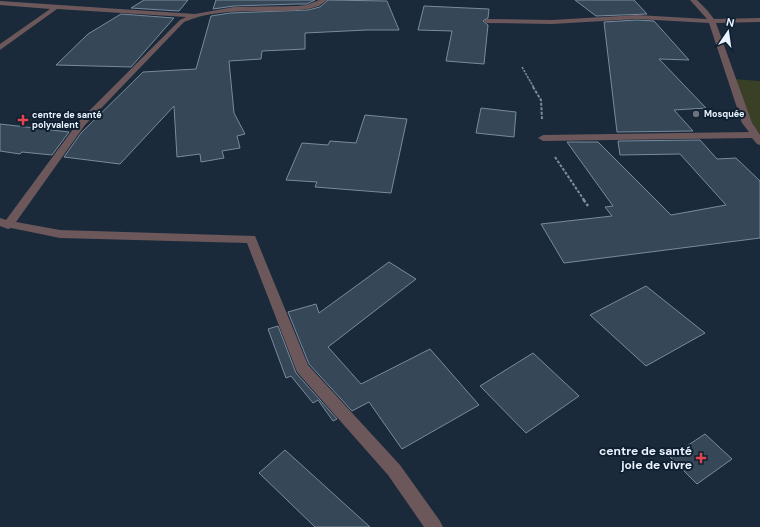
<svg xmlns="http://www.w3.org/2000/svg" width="760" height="527" viewBox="0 0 760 527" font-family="'DM Sans',sans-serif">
<rect width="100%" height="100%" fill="#1a2a3a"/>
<polygon fill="#3a4026" points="732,79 760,81 760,142"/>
<g fill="#364758" stroke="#788a9e">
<polygon points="144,0 188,0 179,11 131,8"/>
<polygon points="216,0 315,0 307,4 297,4 234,6 213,9"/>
<polygon points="328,0 387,1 399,30 367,30 305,33 305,49 262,51 261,59 229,61 234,113 245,134 237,136 240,148 222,151 224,158 201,162 200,154 177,157 174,106 120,164 64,157 81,133 143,72 196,69 211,16 230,13 308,10 320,7"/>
<polygon points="575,0 634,0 647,14 596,16"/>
<polygon points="424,6 489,9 488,18 483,21 488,25 484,64 446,61 452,31 418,30"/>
<polygon points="121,14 174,18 131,67 56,65 88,34"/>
<polygon points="637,20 654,21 689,60 659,59 706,108 674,110 693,131 617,132 604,22"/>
<polygon points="481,108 516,112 514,137 476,133"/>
<polygon points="365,115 407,119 391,193 315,187 317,182 286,180 302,143 328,145 330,141 356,143"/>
<polygon points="0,124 69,132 52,155 22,152 20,154 0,151"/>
<polygon points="700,140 717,159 736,158 760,181 760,238 564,263 541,224 612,216 605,207 613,206 567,142 598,142 671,215 726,205 680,154 620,155 618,141"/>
<polygon points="389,262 416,279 328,347 361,384 430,349 479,405 402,449 369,402 352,411 309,364 288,312 316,304 319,313"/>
<polygon points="646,286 705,333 646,366 590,315"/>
<polygon points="278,326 296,373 337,419 333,421 318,400 313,403 291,376 286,378 268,329"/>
<polygon points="533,353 579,396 526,433 480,386"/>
<polygon points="705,434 732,459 697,484 670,457"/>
<polygon points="285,450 370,527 315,527 259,473"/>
</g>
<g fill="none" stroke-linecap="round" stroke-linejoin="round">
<polyline stroke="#7f8c9a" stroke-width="1.5" stroke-dasharray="2.5 1" stroke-linecap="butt" points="522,67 534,88"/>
<g stroke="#7f8c9a" stroke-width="2" stroke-dasharray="3 1.5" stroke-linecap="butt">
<polyline points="533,87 541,100 542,119"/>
<polyline points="555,157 584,200"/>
</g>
<polyline stroke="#7f8c9a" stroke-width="2.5" stroke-dasharray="4 2" stroke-linecap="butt" points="583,199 588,206"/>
<g fill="#6c575b" fill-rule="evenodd">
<path d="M319,0H327L319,6L308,9C266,15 224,5 184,22L85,125L16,222L60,230L255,236L308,365L400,465L440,521L443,527H424L388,475L297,372L247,243L60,238L11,228L8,229L0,226V218L6,220L79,121L180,20L186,17L57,9L0,50V44L50,9L0,5V1L195,14L234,7L297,6L307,5Z"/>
<polygon points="690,0 697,0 707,10 714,19 760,18 760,22 716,23 752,123 760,135 760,145 757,144 752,138 543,141 538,138 543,135 749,132 742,123 709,23 637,19 552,24 487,23 484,21 487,19 552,20 637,15 707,19"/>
</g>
</g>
<circle fill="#6b7280" stroke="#112030" stroke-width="1.5" cx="696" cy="114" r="4"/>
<g fill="#e0444e" stroke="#112030" stroke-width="1.5">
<path d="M21 114h4v4h4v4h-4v4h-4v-4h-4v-4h4z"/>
<path d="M699 452h4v4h4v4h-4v4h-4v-4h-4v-4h4z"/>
</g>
<g text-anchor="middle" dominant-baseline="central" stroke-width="4" stroke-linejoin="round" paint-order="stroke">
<g font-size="9" font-weight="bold" fill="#e9f3ff" stroke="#112030" text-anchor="start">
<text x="704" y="114">Mosquée</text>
<text x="32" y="115">centre de santé<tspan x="32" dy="10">polyvalent</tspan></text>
</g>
<g font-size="12" font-weight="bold" fill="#e9f3ff" stroke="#112030" text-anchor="end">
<text x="692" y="451">centre de santé<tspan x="692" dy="14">joie de vivre</tspan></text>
</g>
</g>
<g transform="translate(728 32) rotate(13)" stroke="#112030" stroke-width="3" paint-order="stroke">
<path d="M0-3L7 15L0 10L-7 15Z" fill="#e9f3ff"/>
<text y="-6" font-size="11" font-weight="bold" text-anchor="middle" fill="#e9f3ff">N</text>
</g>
</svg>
